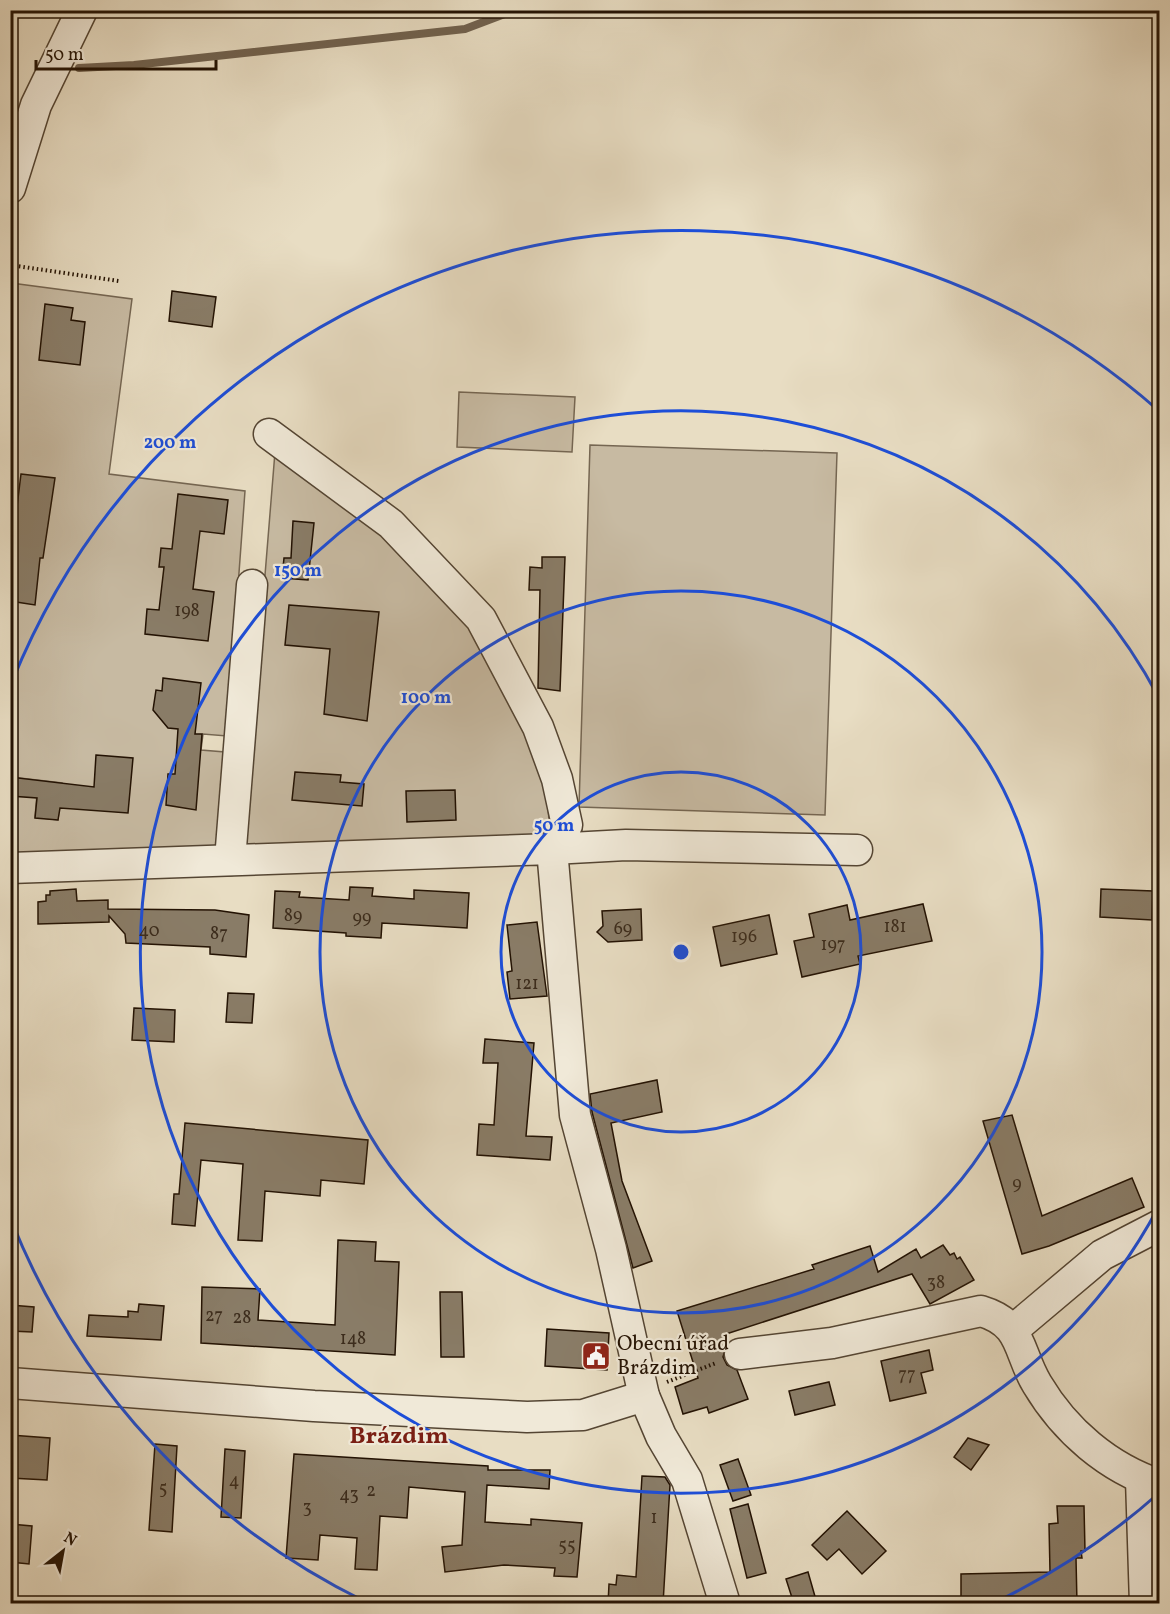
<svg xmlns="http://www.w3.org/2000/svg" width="1170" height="1614" viewBox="0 0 1170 1614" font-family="Vollkorn,serif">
<rect width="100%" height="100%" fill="#e8ddc3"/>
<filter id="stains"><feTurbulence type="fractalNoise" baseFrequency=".00333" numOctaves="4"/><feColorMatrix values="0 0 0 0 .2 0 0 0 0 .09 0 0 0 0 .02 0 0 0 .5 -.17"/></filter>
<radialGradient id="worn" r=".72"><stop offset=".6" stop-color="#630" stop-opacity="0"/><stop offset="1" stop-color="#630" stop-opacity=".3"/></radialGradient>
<g fill="#c7baa2" stroke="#756652" stroke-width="1.5">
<polygon points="11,283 132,299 109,474 245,491 227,736 203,734 201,750 225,752 219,849 11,855 11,796 37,794 35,817 58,820 62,783 11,777"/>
<polygon points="459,392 575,397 572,452 457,447"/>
<polygon points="590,445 837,453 825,815 579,807"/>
<polygon points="275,452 380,532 473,626 505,680 546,778 550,835 243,846"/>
</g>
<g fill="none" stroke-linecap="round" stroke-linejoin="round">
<polyline stroke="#71624f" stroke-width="8" points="79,68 134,65 465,29 515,10"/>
</g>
<g fill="#897c67" stroke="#231203" stroke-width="1.5">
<polygon points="172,291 216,297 212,327 169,321"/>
<polygon points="45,304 73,308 71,320 85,322 80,365 39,360"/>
<polygon points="21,474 55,478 43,558 40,558 35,605 10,601 10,539 13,539"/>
<polygon points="178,494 228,500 224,534 200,531 193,589 214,592 208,641 145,634 147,609 159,610 164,567 159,567 161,548 172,549"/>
<polygon points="293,521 314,523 308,580 282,578 284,558 291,558"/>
<polygon points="542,557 565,557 560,691 538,688 540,590 529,590 530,567 542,568"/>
<polygon points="289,605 379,612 367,721 324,714 330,649 285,645"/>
<polygon points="163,678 201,683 195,734 202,734 196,810 166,805 168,774 175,774 178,729 168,728 153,710 156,690 162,691"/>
<polygon points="96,755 133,758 128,813 60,808 58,820 35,818 37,798 10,796 10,777 94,787"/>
<polygon points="295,772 341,775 340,782 364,784 362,806 292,800"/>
<polygon points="455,790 456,820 407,822 406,791"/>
<polygon points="350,887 373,888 372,896 414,899 414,890 469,893 467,928 382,923 381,938 346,936 346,933 273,928 275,891 300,892 299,897 349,900"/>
<polygon points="76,889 77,901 108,900 108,909 215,910 249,915 246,957 210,954 210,947 126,943 125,934 109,916 109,922 38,924 38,902 46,901 46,895 50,895 50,891"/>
<polygon points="1101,889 1153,891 1152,920 1100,917"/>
<polygon points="923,904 932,941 858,956 860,964 802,977 794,941 814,937 809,914 847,905 850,920"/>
<polygon points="641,909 642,940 608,942 597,932 603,926 602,911"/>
<polygon points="769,915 777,954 721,966 713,927"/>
<polygon points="537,922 547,996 510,999 507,972 512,971 507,925"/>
<polygon points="228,993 254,994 252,1023 226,1022"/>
<polygon points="134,1008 175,1010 174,1042 132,1040"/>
<polygon points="485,1039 534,1043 526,1136 552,1137 550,1160 477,1155 479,1124 494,1125 498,1063 483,1063"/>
<polygon points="657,1080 662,1112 611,1123 622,1181 652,1261 633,1268 592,1112 590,1094"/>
<polygon points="1012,1115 1042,1216 1132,1178 1144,1207 1049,1246 1022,1254 983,1121"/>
<polygon points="185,1123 368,1140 364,1184 321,1180 320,1196 265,1191 262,1241 238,1240 243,1164 201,1160 195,1226 172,1224 174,1194 179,1194"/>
<polygon points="338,1240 376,1242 375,1261 399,1262 395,1355 201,1343 202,1287 260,1289 258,1320 335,1325"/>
<polygon points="943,1245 950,1255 954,1253 957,1259 960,1257 974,1280 930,1304 912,1274 723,1335 727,1344 723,1357 727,1365 737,1370 748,1399 709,1413 707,1407 683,1414 675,1387 698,1378 677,1311 814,1269 812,1265 870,1246 878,1272 916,1249 921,1258"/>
<polygon points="440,1292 462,1292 464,1357 441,1357"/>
<polygon points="139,1304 164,1306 161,1340 87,1336 89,1315 128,1317 128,1311 138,1312"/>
<polygon points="10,1305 34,1307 32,1332 10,1331"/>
<polygon points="547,1329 609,1333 607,1370 545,1366"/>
<polygon points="929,1350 933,1370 921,1373 926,1393 890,1401 881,1361"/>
<polygon points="829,1382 835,1405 795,1415 789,1391"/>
<polygon points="10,1435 50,1438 47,1480 10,1478"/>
<polygon points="968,1438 989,1445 971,1470 954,1457"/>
<polygon points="155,1444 177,1446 172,1532 149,1530"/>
<polygon points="225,1449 245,1451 241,1518 221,1517"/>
<polygon points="294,1454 488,1466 488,1470 550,1470 549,1489 487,1485 485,1522 531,1525 531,1519 582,1523 577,1577 554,1576 555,1568 504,1565 445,1572 442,1547 462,1545 465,1492 409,1487 407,1518 380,1516 377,1570 355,1569 357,1538 320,1535 318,1560 286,1558"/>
<polygon points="738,1459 751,1495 733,1501 720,1465"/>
<polygon points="642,1476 665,1477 670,1485 663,1604 608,1604 609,1584 616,1585 617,1575 636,1577"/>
<polygon points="748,1504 766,1573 747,1578 730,1509"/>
<polygon points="1057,1506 1084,1506 1085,1551 1081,1551 1082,1558 1076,1558 1077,1604 961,1604 961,1574 1050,1572 1049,1524 1058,1523"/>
<polygon points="847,1511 886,1551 862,1574 839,1549 827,1560 812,1545"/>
<polygon points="10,1524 32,1526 29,1564 10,1562"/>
<polygon points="808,1572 816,1600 794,1604 786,1579"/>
</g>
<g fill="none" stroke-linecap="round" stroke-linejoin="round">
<g stroke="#544533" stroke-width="33">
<g id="minor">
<polyline points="10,188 36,105 82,10"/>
<polyline points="269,434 391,524 481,619 538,727 557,779 567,825 552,849 626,845 857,850"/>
<polyline points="230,860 252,585"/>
<polyline points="10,868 552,849 575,1115 611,1249 644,1396 661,1436 687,1480 725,1604"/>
<polyline points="1013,1330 1102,1255 1160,1225"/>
<path d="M740,1354L832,1343L981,1311C1024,1324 1017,1351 1037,1384C1065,1431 1108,1468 1160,1485"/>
<polyline points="10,1383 314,1406 527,1417 583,1415 644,1396"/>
<polyline points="1141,1479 1145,1604"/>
</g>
</g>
<g stroke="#231203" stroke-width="4" stroke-dasharray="1.5 3" stroke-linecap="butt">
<polyline points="10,265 119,281"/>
<polyline points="667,1382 716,1363"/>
</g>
<use href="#minor" stroke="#f0e9d8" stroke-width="30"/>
</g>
<g fill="none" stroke="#1d4ed8" stroke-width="3">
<circle cx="681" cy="952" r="180"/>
<circle cx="681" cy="952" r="361"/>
<path d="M1159 1206A541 541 0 1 1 1159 698"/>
<path d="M1159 1493A722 722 0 0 1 998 1601M364 1601A722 722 0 0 1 12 1222M12 682A722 722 0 0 1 1159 411"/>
</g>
<defs>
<g id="civic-square" transform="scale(1.5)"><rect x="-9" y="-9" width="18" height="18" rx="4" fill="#8f2418" stroke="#f0e9d8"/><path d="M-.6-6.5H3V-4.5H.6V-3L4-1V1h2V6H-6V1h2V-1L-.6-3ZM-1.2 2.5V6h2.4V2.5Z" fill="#fff"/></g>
</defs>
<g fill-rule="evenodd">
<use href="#civic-square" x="596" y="1356"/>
</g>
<g text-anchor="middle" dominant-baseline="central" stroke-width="4.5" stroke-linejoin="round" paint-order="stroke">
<g font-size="18" fill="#3c2c1c">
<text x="187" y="611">198</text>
<text x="293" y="916">89</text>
<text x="362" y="918">99</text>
<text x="895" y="927">181</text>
<text x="623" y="929">69</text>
<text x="149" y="931">40</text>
<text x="219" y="934">87</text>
<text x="744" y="937">196</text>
<text x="833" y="945">197</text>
<text x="527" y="984">121</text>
<text x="1017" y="1184">9</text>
<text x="936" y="1283">38</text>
<text x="214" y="1316">27</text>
<text x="242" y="1318">28</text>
<text x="353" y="1339">148</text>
<text x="907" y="1375">77</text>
<text x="234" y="1481">4</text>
<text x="163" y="1489">5</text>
<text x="371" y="1491">2</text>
<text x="349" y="1495">43</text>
<text x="307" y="1508">3</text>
<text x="654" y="1518">1</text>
<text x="567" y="1546">55</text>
</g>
<g font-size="21" fill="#231203" stroke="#f0e9d8" text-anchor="start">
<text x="617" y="1344">Obecní úřad<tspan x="617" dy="24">Brázdim</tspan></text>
</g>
<g font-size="24" font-weight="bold" fill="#7a1f14" stroke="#f0e9d8">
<text x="399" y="1437">Brázdim</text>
</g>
</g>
<circle cx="681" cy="952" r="9" fill="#1d4ed8" stroke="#f0e9d8" stroke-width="3"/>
<g font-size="18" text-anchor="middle" font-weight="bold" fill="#1d4ed8" stroke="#f0e9d8" stroke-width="4.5" stroke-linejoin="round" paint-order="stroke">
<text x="170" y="448">200 m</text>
<text x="298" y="576">150 m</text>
<text x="426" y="703">100 m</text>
<text x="554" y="831">50 m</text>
</g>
<rect width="1170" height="1614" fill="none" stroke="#e8ddc3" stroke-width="36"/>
<rect x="12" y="12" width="1146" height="1590" fill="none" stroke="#231203" stroke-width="3"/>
<rect x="18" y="18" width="1134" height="1578" fill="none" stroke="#231203" stroke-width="1.5"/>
<g transform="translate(63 1551) rotate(31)" stroke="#f0e9d8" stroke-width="4.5" paint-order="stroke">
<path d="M0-4.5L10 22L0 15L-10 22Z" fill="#231203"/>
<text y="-9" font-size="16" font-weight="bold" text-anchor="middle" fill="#231203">N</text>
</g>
<path d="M36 60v9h180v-9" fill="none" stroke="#231203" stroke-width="3"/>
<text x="45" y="60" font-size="18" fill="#231203" stroke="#f0e9d8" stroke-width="4.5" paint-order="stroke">50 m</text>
<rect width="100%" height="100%" filter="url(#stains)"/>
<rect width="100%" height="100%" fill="url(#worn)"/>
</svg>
